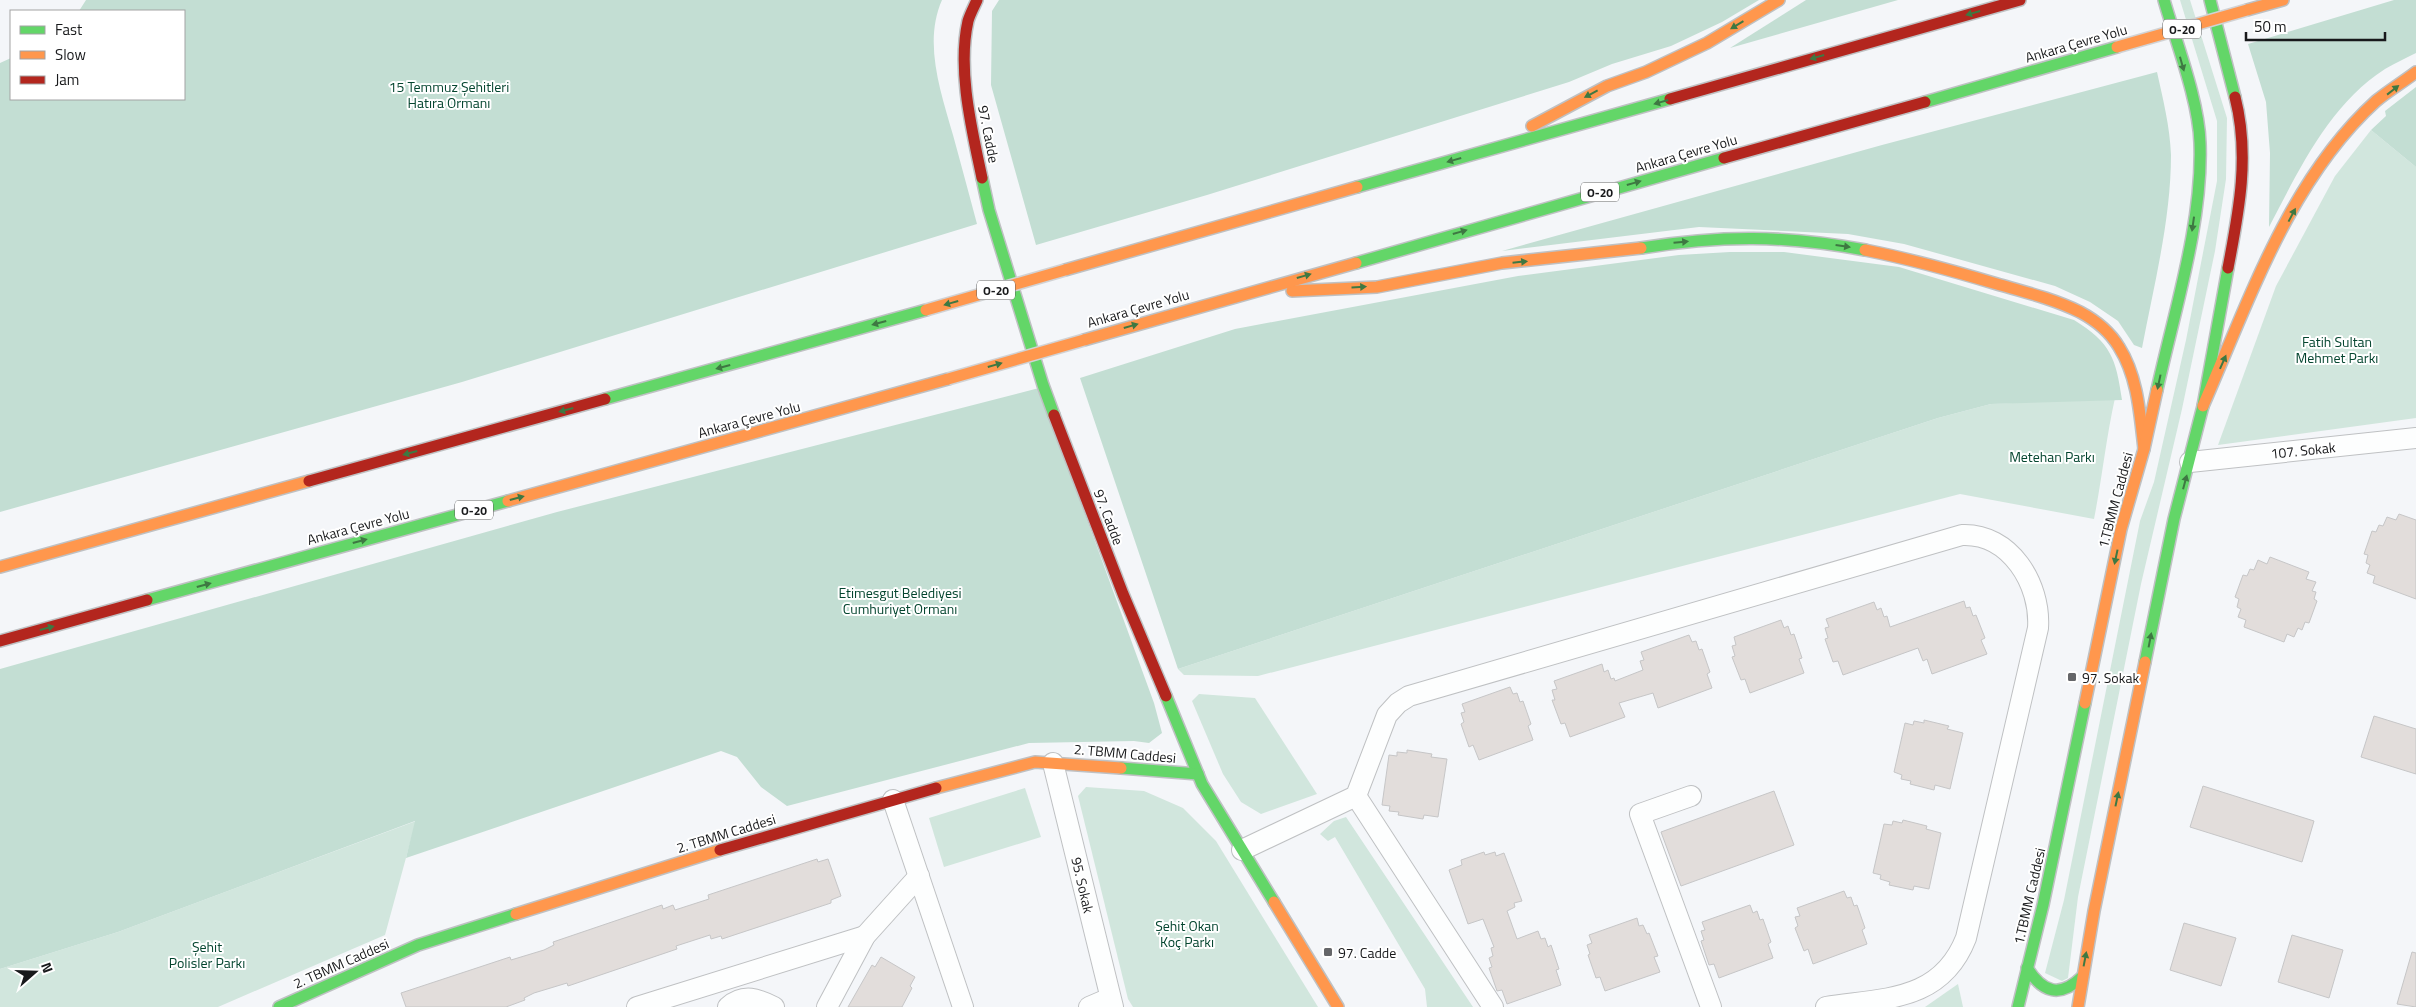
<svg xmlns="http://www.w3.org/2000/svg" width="2416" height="1007" viewBox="0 0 2416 1007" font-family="'Titillium Web',sans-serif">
<rect width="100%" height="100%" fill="#f4f6f9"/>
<g fill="#d1e6dd">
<polygon points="2180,0 2190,0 2227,118 2226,179 2215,251 2182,409 2141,584 2078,897 2068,978 2062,981 2045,973 2064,900 2140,521 2154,482 2186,340 2217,181 2217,121"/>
<polygon points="2371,130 2416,167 2416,418 2218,445 2276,286 2335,176"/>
<path d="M2115,398C2106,438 2102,479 2094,519L1960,494L1258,676L1184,675L1178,669L1938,418L1991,404Z"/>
<polygon points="1199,694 1255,698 1317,794 1261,814 1241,802 1223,774 1192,701"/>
<polygon points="1086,787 1144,791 1183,808 1216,841 1318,1007 1133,1007 1128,999 1078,796"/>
<polygon points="1025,788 1041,837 944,867 929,818"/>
<polygon points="1346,817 1473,1007 1427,1007 1425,989 1335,837 1328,841 1320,834 1334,821"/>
<polygon points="416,821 385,935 218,1007 0,1007 0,969 118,932"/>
<polygon points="1958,984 1963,1007 1925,1007"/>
</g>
<g fill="#c3ded3">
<path d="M86,0H942C923,43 941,92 953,135C961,164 969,194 977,224L462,382L0,512V63L11,58V99H184V11H79Z"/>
<polygon points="999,0 1759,0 1722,22 1671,46 1612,64 1569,82 1207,195 1036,245 991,85 992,11"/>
<polygon points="1806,0 1898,0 1730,48"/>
<path d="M2394,0H2416V53C2406,58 2395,63 2385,69C2329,105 2299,170 2269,227L2270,153L2266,102L2248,44Z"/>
<path d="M2157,72C2163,99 2170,127 2171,155C2171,219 2154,285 2142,348L2134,345L2118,321L2090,302L2055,286L1904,244L1848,234L1699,227L1502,251L1882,145Z"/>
<polygon points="2416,87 2416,167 2371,130 2386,116 2385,111"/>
<path d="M1730,252H1784L1899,267L2074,320C2111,343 2116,358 2122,400L1991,404L1938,418L1178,669L1080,378L1235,329L1518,276L1679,255Z"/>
<polygon points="1039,388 1154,703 1162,733 1149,743 1134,741 1029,743 787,806 761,787 737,757 721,751 406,858 415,821 118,932 0,969 0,669 557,512"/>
</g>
<g fill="#e2dddb" stroke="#c6c6c7">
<polygon points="2399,514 2416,520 2416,599 2373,583 2375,576 2367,573 2370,565 2366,563 2368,555 2364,554 2372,531 2376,532 2379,525 2383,526 2387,517 2396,520"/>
<polygon points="2270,557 2309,572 2306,579 2316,582 2312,591 2316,592 2314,599 2317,601 2309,623 2305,622 2302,630 2298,628 2294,637 2287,634 2284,642 2244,627 2246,620 2238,617 2241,609 2237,607 2239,599 2235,597 2243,575 2247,576 2250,569 2254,570 2258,560 2267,564"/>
<polygon points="1964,601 1966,608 1970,607 1973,616 1976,615 1985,638 1981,640 1987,654 1932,674 1927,659 1923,661 1918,648 1843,675 1838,661 1833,662 1825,639 1828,638 1825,628 1829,627 1826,619 1874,602 1877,610 1881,608 1884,617 1887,616 1890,627"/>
<polygon points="1781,620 1784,628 1788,626 1791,635 1794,634 1802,658 1799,659 1804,673 1750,693 1745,679 1741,680 1732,657 1735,656 1732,646 1736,645 1734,637"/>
<polygon points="1689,635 1692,642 1696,641 1699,650 1702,649 1710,672 1707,674 1712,688 1658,708 1653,693 1619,703 1625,717 1570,737 1565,723 1561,724 1552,700 1555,700 1552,690 1557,689 1554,681 1602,664 1604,672 1608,670 1611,679 1614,678 1615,681 1643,670 1640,661 1644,660 1641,652"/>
<polygon points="1510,687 1513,694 1517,693 1520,702 1523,701 1531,724 1528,726 1533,740 1479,760 1473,745 1469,747 1461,724 1464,722 1461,713 1465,712 1462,704"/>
<polygon points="2374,716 2416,729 2416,774 2361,757"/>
<polygon points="1924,720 1949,726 1947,729 1963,733 1950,789 1935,785 1934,790 1910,784 1911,781 1901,779 1902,775 1894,772 1905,723 1913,725 1914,721 1924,723"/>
<polygon points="1407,750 1432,754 1431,757 1447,759 1438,817 1424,815 1423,819 1398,815 1399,812 1389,811 1390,806 1382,805 1389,755 1397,756 1397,752 1407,753"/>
<polygon points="2203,786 2314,821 2302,862 2190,827"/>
<polygon points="1774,791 1794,845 1681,886 1661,832"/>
<polygon points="1903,820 1927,826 1926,829 1941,833 1929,889 1914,886 1913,890 1889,885 1890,882 1880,879 1881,875 1873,873 1884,824 1892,825 1893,821 1902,823"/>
<polygon points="1484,852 1485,855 1495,852 1496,856 1504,853 1522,901 1514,903 1515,907 1507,911 1517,939 1538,931 1541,939 1545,938 1548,947 1551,945 1559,969 1556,970 1561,985 1507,1004 1502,990 1497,991 1489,968 1492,967 1489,958 1493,956 1491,948 1494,947 1483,919 1468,924 1449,870 1462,865 1461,860"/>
<polygon points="817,859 818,862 828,859 841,896 831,900 831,903 722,939 721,936 711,939 710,935 676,946 677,949 568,986 567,983 534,993 524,998 525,1000 506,1007 406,1007 401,993 510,957 511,960 544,950 554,945 553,942 662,905 663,909 673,905 675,910 709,899 708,895"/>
<polygon points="1844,891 1847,898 1851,897 1854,906 1857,905 1865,928 1862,930 1867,944 1813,964 1808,949 1804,951 1795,928 1798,926 1795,917 1800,916 1797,908"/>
<polygon points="1750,905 1753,913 1757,911 1760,920 1763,919 1771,942 1768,944 1773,958 1719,978 1714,964 1709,965 1701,941 1704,940 1701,931 1705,930 1702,922"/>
<polygon points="1637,918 1639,926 1643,925 1647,934 1649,933 1658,956 1654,957 1660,972 1605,991 1600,977 1596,978 1588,955 1590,954 1587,945 1592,943 1589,935"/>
<polygon points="2184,923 2236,938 2221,986 2170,970"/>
<polygon points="2292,935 2343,950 2329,998 2278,982"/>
<polygon points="2412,952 2416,953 2416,1007 2397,1004"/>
<polygon points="881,957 915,977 910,986 912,988 902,1007 848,1007 872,965 875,967"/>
</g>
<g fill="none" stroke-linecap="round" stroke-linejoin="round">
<g stroke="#bfc1c3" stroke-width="22">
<g id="street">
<polyline points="2190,462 2416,438"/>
<polyline points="1053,763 1113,1007"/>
<polyline points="1356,796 1493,1007"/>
<polyline points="1691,796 1640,814 1711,1007"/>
<polyline points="893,800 963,1007"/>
<path d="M1242,850L1356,796L1387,715L1398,703L1409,696L1962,535C2010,533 2041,584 2038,628L1966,938C1941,1002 1884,998 1826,1007"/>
<polyline points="637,1007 865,936"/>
<path d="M728,1007C744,993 758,999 774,1007"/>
<polyline points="827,1007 865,936 919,876"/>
<polyline points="1089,1007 1110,998"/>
</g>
</g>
<g stroke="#bfc1c3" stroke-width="14">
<g id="fast">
<polyline points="2210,0 2235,97"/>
<polyline points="1925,102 2117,47"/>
<polyline points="982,178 989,210 1043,385 1054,415"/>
<polyline points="1357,187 1670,99"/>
<path d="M1641,248C1722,235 1784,235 1865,250"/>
<polyline points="1356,263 1724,158"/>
<path d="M2157,390C2174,312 2203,223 2200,143C2199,101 2176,42 2164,0"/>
<polyline points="605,399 926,310"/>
<polyline points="147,600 508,501"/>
<polyline points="2145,662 2174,519 2203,406 2228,268"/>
<polyline points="1166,696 1202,784 1274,902"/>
<polyline points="1121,768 1198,774"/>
<path d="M2027,968C2043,993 2060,998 2082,977"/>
<polyline points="279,1007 418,945 516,914"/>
<polyline points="2018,1007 2043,905 2085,703"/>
</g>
</g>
<g stroke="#bfc1c3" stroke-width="14">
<g id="slow">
<polyline points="2247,10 2283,0"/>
<polyline points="1532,126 1607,86 1646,72 1707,43 1779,0"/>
<path d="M1865,250C1910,259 1954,271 1997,284C2025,292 2054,299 2080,312C2095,320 2110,332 2119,347C2138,377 2140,415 2144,449"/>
<polyline points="1065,270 1357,187"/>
<polyline points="1292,291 1377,287 1502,263 1641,248"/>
<polyline points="1084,340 1356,263"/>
<path d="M2203,406C2249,301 2289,180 2376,101C2388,91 2403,82 2416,72"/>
<polyline points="508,501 948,379"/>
<polyline points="0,567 309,481"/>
<polyline points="2085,703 2121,529 2144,449 2157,390"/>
<polyline points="936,788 1035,762 1121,768"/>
<polyline points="1274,902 1338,1007"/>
<polyline points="516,914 720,850"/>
<polyline points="2078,1007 2094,911 2145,662"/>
</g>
</g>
<g stroke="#bfc1c3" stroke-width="14">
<g id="jam">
<path d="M977,0C974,7 970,14 968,21C957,70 972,130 982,178"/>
<polyline points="1670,99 2020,0"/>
<polyline points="1724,158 1925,102"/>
<path d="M2228,268C2239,211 2250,155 2235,97"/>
<polyline points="1054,415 1123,594 1166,696"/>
<polyline points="309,481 605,399"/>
<polyline points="0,641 147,600"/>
<polyline points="720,850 936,788"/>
</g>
</g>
<use href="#street" stroke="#fdfefe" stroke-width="20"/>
<use href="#fast" stroke="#63d668" stroke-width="11"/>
<use href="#slow" stroke="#ff974d" stroke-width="11"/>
<use href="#jam" stroke="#b3261e" stroke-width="11"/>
<g stroke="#d1d2d4" stroke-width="14" stroke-linecap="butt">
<g id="slow-bridge">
<polyline points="2117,47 2247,10"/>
<polyline points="926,310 1065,270"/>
<polyline points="948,379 1084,340"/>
</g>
</g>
<use href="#slow-bridge" stroke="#ff974d" stroke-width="11"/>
</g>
<defs><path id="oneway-solid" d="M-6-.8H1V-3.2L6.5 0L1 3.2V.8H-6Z" transform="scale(1.25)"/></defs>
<g fill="#3e7842">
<use href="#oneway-solid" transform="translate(1973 13) rotate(164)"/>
<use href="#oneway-solid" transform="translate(1737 25) rotate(149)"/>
<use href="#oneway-solid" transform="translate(1817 57) rotate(164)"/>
<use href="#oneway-solid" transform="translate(2182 64) rotate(74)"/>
<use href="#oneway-solid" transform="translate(2393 90) rotate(-38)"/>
<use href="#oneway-solid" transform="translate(1591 94) rotate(152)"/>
<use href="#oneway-solid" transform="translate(1661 102) rotate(164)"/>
<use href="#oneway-solid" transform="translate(1454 160) rotate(164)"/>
<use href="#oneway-solid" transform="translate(1634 183) rotate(-16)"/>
<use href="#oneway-solid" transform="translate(2292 215) rotate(-62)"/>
<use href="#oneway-solid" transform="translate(2193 224) rotate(98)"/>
<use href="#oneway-solid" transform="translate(1460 232) rotate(-16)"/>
<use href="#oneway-solid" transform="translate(1681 242) rotate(-5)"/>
<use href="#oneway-solid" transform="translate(1843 246) rotate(8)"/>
<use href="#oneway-solid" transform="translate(1520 262) rotate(-6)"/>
<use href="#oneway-solid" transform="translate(1304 276) rotate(-16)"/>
<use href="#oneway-solid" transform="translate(1359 287) rotate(-3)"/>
<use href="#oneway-solid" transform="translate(951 303) rotate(164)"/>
<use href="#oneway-solid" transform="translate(879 323) rotate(165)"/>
<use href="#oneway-solid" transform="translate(1131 326) rotate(-16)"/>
<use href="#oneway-solid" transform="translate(2223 362) rotate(-66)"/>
<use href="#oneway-solid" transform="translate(995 365) rotate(-16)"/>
<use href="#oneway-solid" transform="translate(723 367) rotate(165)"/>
<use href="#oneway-solid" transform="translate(2159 382) rotate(102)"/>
<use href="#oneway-solid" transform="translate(566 410) rotate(165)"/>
<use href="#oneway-solid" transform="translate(410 453) rotate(165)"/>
<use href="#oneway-solid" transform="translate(2185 482) rotate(-75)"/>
<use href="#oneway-solid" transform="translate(517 498) rotate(-15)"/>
<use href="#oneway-solid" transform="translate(360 541) rotate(-15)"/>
<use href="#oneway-solid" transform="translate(2116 557) rotate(102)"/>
<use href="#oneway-solid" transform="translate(204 585) rotate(-15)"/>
<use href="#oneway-solid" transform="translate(47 628) rotate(-15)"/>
<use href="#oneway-solid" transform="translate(2150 640) rotate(-79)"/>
<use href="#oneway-solid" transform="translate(2117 799) rotate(-78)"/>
<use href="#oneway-solid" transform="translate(2085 959) rotate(-79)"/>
</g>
<g fill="#656669" stroke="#fff" stroke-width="2">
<rect x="2067" y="672" width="10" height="10" rx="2.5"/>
<rect x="1323" y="947" width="10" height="10" rx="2.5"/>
</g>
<g text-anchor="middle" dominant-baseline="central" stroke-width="4" stroke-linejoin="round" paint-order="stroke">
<g fill="#fff" stroke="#5d5e5f" stroke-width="1">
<rect x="2163" y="19.5" width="38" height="19" rx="4"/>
<rect x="1581" y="182.5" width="38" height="19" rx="4"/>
<rect x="977" y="280.5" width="38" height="19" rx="4"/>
<rect x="455" y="500.5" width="38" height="19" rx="4"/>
</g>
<g font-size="12" font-weight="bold" fill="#18191b">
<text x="2182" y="29">O-20</text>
<text x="1600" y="192">O-20</text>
<text x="996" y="290">O-20</text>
<text x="474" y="510">O-20</text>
</g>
<g font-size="14" fill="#18191b" stroke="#fff">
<text transform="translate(2076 43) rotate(-16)">Ankara Çevre Yolu</text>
<text transform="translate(989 134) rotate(79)">97. Cadde</text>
<text transform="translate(1686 153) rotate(-16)">Ankara Çevre Yolu</text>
<text transform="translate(1138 308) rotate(-16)">Ankara Çevre Yolu</text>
<text transform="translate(749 419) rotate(-15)">Ankara Çevre Yolu</text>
<text transform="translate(2303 450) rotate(-6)">107. Sokak</text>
<text transform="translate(2115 500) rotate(-75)">1.TBMM Caddesi</text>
<text transform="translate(1109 517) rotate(69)">97. Cadde</text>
<text transform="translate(358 526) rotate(-15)">Ankara Çevre Yolu</text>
<text transform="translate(1125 753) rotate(5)">2. TBMM Caddesi</text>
<text transform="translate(726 833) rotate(-17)">2. TBMM Caddesi</text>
<text transform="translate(1083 885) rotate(77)">95. Sokak</text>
<text transform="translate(2029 896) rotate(-77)">1.TBMM Caddesi</text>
<text transform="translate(341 963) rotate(-24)">2. TBMM Caddesi</text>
</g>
<g font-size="14" fill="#04452f" stroke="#fff">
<text x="449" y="86">15 Temmuz Şehitleri<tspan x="449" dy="16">Hatıra Ormanı</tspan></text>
<text x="2337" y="341">Fatih Sultan<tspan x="2337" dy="16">Mehmet Parkı</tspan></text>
<text x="2052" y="456">Metehan Parkı</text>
<text x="900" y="592">Etimesgut Belediyesi<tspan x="900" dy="16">Cumhuriyet Ormanı</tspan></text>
<text x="1187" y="925">Şehit Okan<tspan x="1187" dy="16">Koç Parkı</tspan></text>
<text x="207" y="946">Şehit<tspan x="207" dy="16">Polisler Parkı</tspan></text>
</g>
<g font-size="14" fill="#18191b" stroke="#fff" text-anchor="start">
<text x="2082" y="677">97. Sokak</text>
<text x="1338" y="952">97. Cadde</text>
</g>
</g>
<rect x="10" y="10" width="175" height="90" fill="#ffffff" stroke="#a3a3a4"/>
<rect x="20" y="26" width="25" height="8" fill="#63d668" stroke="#a3a3a4"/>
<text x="55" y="35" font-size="15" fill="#18191b">Fast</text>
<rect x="20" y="51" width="25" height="8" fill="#ff974d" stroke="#a3a3a4"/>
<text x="55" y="60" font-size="15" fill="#18191b">Slow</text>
<rect x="20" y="76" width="25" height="8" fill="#b3261e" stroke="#a3a3a4"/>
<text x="55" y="85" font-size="15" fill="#18191b">Jam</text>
<g transform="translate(35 972) rotate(70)" stroke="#ffffff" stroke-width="4" paint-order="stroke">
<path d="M0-4L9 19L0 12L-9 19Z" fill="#18191b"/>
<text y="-8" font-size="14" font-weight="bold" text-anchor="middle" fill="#18191b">N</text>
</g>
<path d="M2246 32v8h139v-8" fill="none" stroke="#18191b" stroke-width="2.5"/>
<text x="2254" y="32" font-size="15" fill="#18191b" stroke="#ffffff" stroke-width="4" paint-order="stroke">50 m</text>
</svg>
